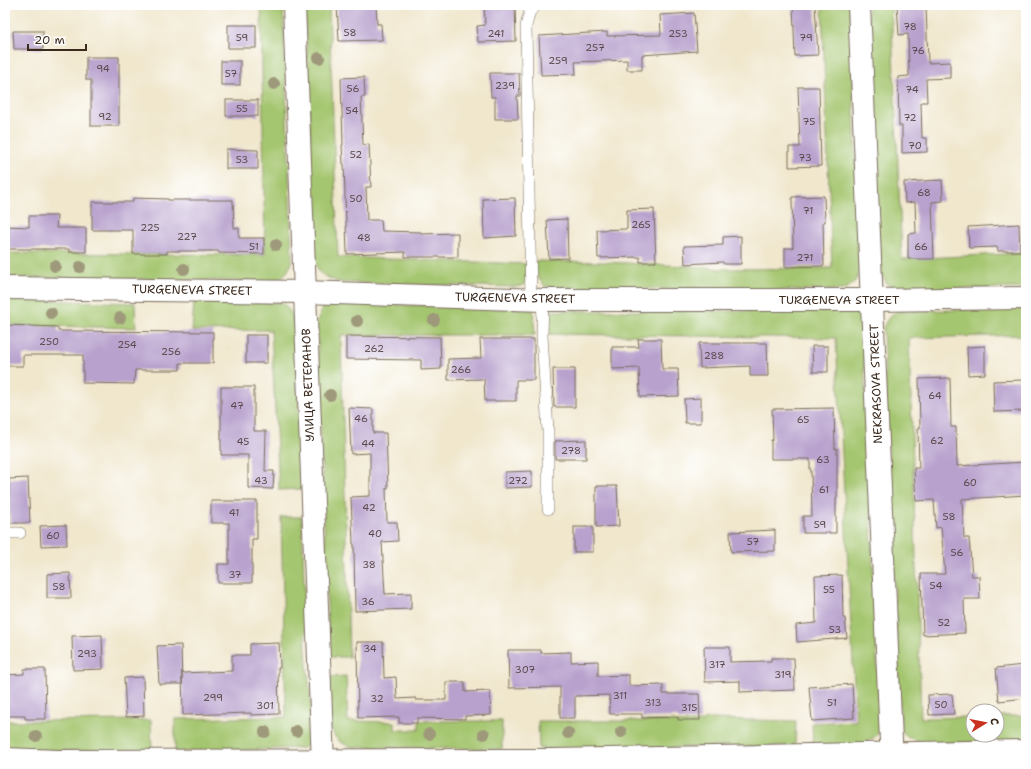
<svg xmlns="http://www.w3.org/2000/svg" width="1031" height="769" viewBox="0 0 1031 769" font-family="'Shantell Sans',sans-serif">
<rect width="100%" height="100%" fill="#fff"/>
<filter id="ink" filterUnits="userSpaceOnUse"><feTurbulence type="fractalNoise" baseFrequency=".025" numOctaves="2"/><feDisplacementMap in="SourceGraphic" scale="8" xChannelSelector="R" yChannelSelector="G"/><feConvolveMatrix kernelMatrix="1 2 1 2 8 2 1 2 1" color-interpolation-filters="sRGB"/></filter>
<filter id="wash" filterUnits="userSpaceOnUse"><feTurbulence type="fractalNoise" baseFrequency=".012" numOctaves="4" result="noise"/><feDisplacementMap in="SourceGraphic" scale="16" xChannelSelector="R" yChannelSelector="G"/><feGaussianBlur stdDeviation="0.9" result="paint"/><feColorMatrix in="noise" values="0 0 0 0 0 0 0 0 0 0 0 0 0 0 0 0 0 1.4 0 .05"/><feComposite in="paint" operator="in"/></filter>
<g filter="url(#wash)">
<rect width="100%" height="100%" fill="#f0e7cd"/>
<g fill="#a5c66f" stroke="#707846">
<path d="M261,5H283L292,257C290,274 282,280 266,281L5,277V253L265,255Z"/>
<polygon points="305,5 329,5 338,257 526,264 526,281 523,285 516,287 363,283 339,282 330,279 320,273 315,263"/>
<path d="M822,5H850L860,268C858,279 854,285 843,290H719L553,287L545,286L538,278L535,261L605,262L706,267L719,269L832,268Z"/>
<polygon points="868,5 891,5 902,259 1026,253 1026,288 895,289 888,285 880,273"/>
<polygon points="5,299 135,303 136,328 5,325"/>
<polygon points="194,301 283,303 292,314 295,333 303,489 279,490 271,330 192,331"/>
<polygon points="332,303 533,309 535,335 341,335 349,657 329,657 317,323 322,308"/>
<path d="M1026,309V335L909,338L921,718L973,717V735H997V716H1026V741L924,743L907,737L901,730L883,328C887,319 890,315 898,311Z"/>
<path d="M549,311H849C865,316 862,323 863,338L880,728C874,751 831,745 813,746L812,723L856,721L836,338L547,334Z"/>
<polygon points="281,517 302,517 306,652 314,734 309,744 304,748 175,752 175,719 286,717"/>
<path d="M346,676L348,721L395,722V730H419V721H502V749L354,747C344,745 336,741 332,731C329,724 329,687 329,677Z"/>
<polygon points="706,719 796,721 795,746 539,749 538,721 675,721 678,723 702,722"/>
<polygon points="151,720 152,751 5,750 5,721"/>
</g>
<g id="blocks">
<g fill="#b8a1cd">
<polygon points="337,5 376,5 377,24 381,24 382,40 339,41"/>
<polygon points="484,5 515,5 516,41 478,42 477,26 485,25"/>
<polygon points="793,5 815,5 818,55 795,56"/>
<polygon points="897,5 926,5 928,63 950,62 950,78 926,79 927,102 921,102 922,138 927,138 927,152 902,153 902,126 899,126 898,77 909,76 908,34 899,35"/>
<polygon points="694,13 697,51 642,55 642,70 627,70 627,60 575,62 576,74 541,75 539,36 607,32 607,36 661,35 660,15"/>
<rect x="228" y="25" width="28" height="23"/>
<polygon points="13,31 43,31 43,49 14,49"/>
<polygon points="86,57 119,57 119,126 91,126 91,80 86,80"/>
<rect x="221" y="61" width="19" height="24"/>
<polygon points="490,73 519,73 520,96 517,96 518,119 495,119 495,97 491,97"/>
<polygon points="364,77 365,97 361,97 363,145 369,144 371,187 366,187 367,220 381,220 382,231 421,232 421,234 458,233 458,257 405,257 405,252 347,254 344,164 343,164 342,145 343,145 341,78"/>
<polygon points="798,87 819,87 821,166 789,167 789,147 800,147"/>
<rect x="226" y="100" width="32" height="16"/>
<polygon points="226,149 258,150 258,169 226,169"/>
<polygon points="942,180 943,201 932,202 934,259 908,259 908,234 916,233 915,202 905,203 904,182"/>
<polygon points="824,196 825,222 823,222 824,266 785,267 785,248 793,248 792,197"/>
<polygon points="133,198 168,199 168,200 233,200 234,228 239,228 239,238 264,238 264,254 219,253 218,251 167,251 167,254 133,254 133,230 92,230 92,202 133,202"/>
<polygon points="515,198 516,236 484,238 483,199"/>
<polygon points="654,209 656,262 640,262 640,257 598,258 597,230 627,229 627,210"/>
<polygon points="29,216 57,216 56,228 86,228 86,252 69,252 69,249 5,249 5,226 29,227"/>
<polygon points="567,219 568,258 549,259 547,220"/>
<polygon points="1019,224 1020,251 998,251 997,247 969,248 968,227"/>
<polygon points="741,236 741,264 724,264 723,262 685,264 684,246 723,245 723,237"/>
<polygon points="5,325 58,327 58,331 213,332 213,363 180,363 180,370 135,370 134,384 83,383 83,355 23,355 23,366 5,366"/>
<rect x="246" y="335" width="21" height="28"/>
<polygon points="346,336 440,337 441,369 421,370 421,360 346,359"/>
<polygon points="480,339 534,339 534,380 516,380 516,401 485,401 484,379 448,380 448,359 481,358"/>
<polygon points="638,339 661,339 662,369 678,369 679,396 640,397 639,368 612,369 612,347 639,347"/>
<polygon points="699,343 767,343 768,376 750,376 750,366 700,368"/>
<polygon points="812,346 828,346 828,372 813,372"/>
<polygon points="985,346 985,374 968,375 967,347"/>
<polygon points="553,369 575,369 575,407 554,407"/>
<polygon points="950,378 951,427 956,427 957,466 1026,462 1026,495 962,499 964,538 969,538 972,576 979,576 980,599 964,599 965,633 923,635 921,574 945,574 941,527 936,528 934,500 916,501 914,468 919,468 918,428 920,428 919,379"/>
<polygon points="1023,380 1024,411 994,412 993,381"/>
<polygon points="221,387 254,387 254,431 266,431 265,471 274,471 273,489 248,488 248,455 221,455"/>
<polygon points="701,398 701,423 685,423 684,399"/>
<polygon points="349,408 373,409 373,433 386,433 388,488 386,488 387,522 397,522 398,541 382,542 385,594 411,593 411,609 355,611 354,544 353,544 351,497 370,496 370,453 351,454"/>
<polygon points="834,408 835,449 837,448 837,498 836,498 836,533 803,533 803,516 812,516 811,470 810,470 810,459 771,459 771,440 773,440 772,409"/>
<polygon points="586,440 586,459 555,459 555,441"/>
<polygon points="532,471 532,487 505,488 505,472"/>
<polygon points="28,478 30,523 10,523 9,479"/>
<polygon points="596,486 617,486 619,526 596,527"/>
<polygon points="211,501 257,501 257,539 252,539 252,583 218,583 218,564 229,564 229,523 211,523"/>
<polygon points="66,525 67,545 41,546 40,526"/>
<rect x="574" y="527" width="19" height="25"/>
<polygon points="775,530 775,551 731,552 730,532"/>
<polygon points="70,573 71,598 47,598 47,574"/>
<polygon points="842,575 843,618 845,618 847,638 797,642 796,625 816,623 815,576"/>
<polygon points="102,635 103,669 73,670 72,636"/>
<polygon points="357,642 383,642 384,678 396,677 397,699 416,698 416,700 446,700 446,682 465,682 465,692 490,691 491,715 465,716 465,719 417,718 417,723 399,723 399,717 358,718"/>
<polygon points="279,643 280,668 278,668 279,714 251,715 251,713 183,715 182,673 232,671 232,655 250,655 250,644"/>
<polygon points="181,645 182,684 159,684 157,646"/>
<polygon points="704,647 730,647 730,662 771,661 771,658 794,658 795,690 740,692 740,681 705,682"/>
<polygon points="508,650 541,650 541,653 571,652 571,662 598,661 598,676 629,675 629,686 663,685 663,694 699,694 700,720 678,720 678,717 642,718 642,714 610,714 609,695 575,696 575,718 560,718 560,687 509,688"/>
<polygon points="1023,665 1026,698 999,701 996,668"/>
<polygon points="24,669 45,669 46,719 25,719 25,716 7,716 5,675 24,674"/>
<polygon points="143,677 144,716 126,717 124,678"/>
<polygon points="852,684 854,718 812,721 809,687"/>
<polygon points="952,694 954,714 929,715 928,695"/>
</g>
</g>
</g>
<g filter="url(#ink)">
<use href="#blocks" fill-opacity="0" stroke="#7a6c5b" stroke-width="1"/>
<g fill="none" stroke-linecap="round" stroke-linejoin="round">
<g stroke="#7a6c5b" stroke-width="12">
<g id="service">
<polyline points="531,300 526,26 530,11 537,5"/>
<polyline points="543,300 542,336 548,431 548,509"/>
<polyline points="5,533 20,533"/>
</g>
</g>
<g stroke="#7a6c5b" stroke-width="24">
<g id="minor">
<polyline points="294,5 323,764"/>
<polyline points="859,5 892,764"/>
<polyline points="5,288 305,292 543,300 872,300 1026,298"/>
<polyline points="5,759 59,761 552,760 1026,751"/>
</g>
</g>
<use href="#service" stroke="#fff" stroke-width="11"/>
<use href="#minor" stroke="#fff" stroke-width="22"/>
</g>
<g fill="#9e997a">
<circle cx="319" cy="58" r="6"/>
<circle cx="274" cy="84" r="6"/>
<circle cx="276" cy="245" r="6"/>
<circle cx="55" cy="266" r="6"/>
<circle cx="80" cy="267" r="6"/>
<circle cx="184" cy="269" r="6"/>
<circle cx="51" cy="313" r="6"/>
<circle cx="120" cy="318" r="6"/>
<circle cx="434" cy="320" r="6"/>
<circle cx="357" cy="321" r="6"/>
<circle cx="330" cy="395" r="6"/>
<circle cx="296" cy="731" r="6"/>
<circle cx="265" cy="732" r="6"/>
<circle cx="621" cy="732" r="6"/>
<circle cx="568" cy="733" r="6"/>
<circle cx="429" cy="734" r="6"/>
<circle cx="484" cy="734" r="6"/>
<circle cx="36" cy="736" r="6"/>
</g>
</g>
<g text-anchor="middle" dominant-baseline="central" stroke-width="3" stroke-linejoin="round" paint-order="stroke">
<g font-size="10" fill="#5a484a">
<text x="910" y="26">78</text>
<text x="350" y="32">58</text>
<text x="496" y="33">241</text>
<text x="678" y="33">253</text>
<text x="242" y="37">59</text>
<text x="806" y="37">79</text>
<text x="595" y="47">257</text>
<text x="918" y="50">76</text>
<text x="558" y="60">259</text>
<text x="103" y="68">94</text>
<text x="231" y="73">57</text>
<text x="505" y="85">239</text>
<text x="353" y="88">56</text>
<text x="912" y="89">74</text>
<text x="242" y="108">55</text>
<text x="352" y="110">54</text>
<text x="105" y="116">92</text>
<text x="910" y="117">72</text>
<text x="809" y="121">75</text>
<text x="915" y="145">70</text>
<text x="356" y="154">52</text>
<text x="805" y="157">73</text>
<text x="242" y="159">53</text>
<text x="924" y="192">68</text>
<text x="356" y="198">50</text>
<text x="808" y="210">71</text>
<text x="641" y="224">265</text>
<text x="150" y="227">225</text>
<text x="187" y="236">227</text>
<text x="364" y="237">48</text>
<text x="254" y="246">51</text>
<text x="921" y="246">66</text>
<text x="805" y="257">271</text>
<text x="49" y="341">250</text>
<text x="127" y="344">254</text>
<text x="374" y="348">262</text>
<text x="171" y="351">256</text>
<text x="714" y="355">288</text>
<text x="461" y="369">266</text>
<text x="935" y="395">64</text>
<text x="237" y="405">47</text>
<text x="361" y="418">46</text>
<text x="803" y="419">65</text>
<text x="937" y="440">62</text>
<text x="243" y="441">45</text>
<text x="368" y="443">44</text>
<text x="571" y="450">278</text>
<text x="823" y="459">63</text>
<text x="261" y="480">43</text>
<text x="518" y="480">272</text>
<text x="970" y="482">60</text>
<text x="824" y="489">61</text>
<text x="369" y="507">42</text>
<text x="234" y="512">41</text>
<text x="949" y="516">58</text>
<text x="820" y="524">59</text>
<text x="375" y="533">40</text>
<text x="53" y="535">60</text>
<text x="753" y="541">57</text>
<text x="957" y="552">56</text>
<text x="369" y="564">38</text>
<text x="235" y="574">37</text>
<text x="936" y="585">54</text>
<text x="59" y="586">58</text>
<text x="829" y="589">55</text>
<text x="368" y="601">36</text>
<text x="944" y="622">52</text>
<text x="835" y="629">53</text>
<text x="370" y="648">34</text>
<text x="87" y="653">293</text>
<text x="717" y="664">317</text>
<text x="525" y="669">307</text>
<text x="783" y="674">319</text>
<text x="620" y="695">311</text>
<text x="213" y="697">299</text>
<text x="377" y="698">32</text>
<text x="653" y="702">313</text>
<text x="832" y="702">51</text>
<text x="941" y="704">50</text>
<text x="265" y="705">301</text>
<text x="689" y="707">315</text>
</g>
<g font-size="12" fill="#3b2a1e" stroke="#fff">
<text transform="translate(192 290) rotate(1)">TURGENEVA STREET</text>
<text transform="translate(515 298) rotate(1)">TURGENEVA STREET</text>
<text x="839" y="300">TURGENEVA STREET</text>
<text transform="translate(876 384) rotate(-92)">NEKRASOVA STREET</text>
<text transform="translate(308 385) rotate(-92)">УЛИЦА ВЕТЕРАНОВ</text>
</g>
</g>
<rect width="1031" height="769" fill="none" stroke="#fff" stroke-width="20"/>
<g transform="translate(985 723) rotate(80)"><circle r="19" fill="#ffffff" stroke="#b1aaa5"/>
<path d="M0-3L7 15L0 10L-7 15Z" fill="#c8321e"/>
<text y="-6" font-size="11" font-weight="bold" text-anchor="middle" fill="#3b2a1e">С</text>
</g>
<path d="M28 44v6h58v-6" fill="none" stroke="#3b2a1e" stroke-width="2"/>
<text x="34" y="44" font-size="12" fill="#3b2a1e" stroke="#ffffff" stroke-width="3" paint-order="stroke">20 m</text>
</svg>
